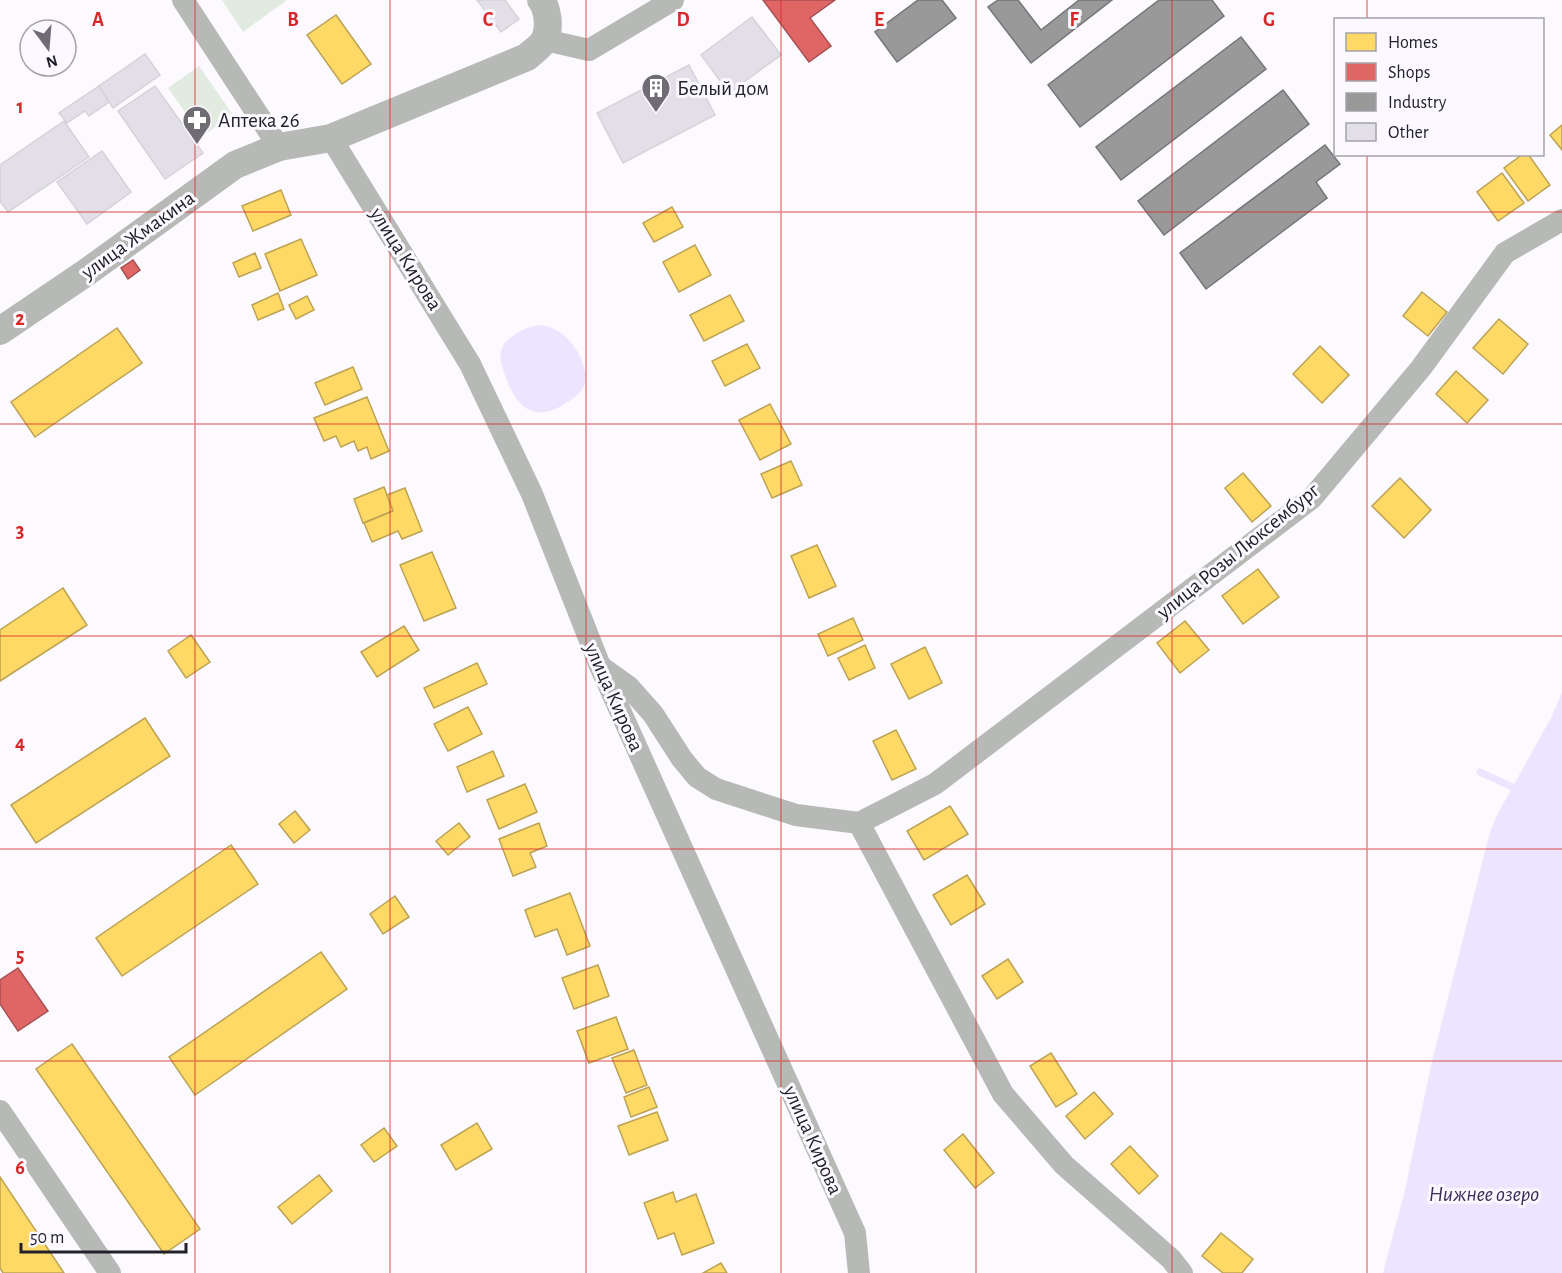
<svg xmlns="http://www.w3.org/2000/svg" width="1562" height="1273" viewBox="0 0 1562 1273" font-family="'Alegreya Sans',sans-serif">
<rect width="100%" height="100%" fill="#fcfafe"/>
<g fill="#e2ebe0">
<polygon points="222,0 287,0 243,32"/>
<polygon points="199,66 233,115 202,136 168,88"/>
</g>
<g fill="#ede5ff">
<path d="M537,325C559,325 576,343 583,364C588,379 586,390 572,399C540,423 519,414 506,378C503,370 499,359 501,351C504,337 525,328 537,325Z"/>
<polygon points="1562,692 1562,1273 1383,1273 1405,1190 1432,1061 1490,832 1497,815 1552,716"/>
</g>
<g fill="#ffd966" stroke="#bda254" stroke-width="1.5">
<polygon points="336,15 371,64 342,84 307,35"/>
<polygon points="1562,125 1562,150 1550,135"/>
<polygon points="1523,154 1528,154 1550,185 1528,201 1504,168"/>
<polygon points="1502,173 1524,203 1498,221 1477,192"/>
<polygon points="281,190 291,215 253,231 242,206"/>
<polygon points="672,207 683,227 654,242 643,223"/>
<polygon points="301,239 317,275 280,291 265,254"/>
<polygon points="695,245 711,275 679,292 663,262"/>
<polygon points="255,253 261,268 239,277 233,263"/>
<polygon points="1422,292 1447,312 1428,336 1403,316"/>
<polygon points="278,293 284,309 258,320 252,305"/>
<polygon points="730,295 744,321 704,341 690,315"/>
<polygon points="307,296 314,310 296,319 289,305"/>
<polygon points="1499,319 1528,344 1503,374 1473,348"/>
<polygon points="117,328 142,363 35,437 11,402"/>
<polygon points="747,344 760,368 725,386 712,361"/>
<polygon points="1320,346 1349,375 1322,403 1293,374"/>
<polygon points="353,367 362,389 325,405 315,383"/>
<polygon points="1456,371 1488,400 1467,423 1436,394"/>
<polygon points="367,397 389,451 371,459 367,447 358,451 354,441 341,447 336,436 324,441 314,418"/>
<polygon points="770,404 791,444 760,460 739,420"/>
<polygon points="791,461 802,485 772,498 761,474"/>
<polygon points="1243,473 1271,506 1252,522 1225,488"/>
<polygon points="1400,478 1431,510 1404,538 1372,506"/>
<polygon points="384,487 393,511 363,523 354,499"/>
<polygon points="405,488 422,531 402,539 398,531 372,542 364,523 393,511 387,495"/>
<polygon points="817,545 836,586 809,598 791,556"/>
<polygon points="432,552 456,608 424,621 400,565"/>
<polygon points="1258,569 1279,597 1243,624 1222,596"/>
<polygon points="63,588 87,625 0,681 0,630"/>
<polygon points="853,618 863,640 828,656 818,634"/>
<polygon points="1185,621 1209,650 1180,673 1157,643"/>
<polygon points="404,626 419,650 377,677 361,652"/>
<polygon points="191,635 210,662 186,678 168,651"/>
<polygon points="865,645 875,668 849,680 838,658"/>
<polygon points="925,647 942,683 909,699 891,664"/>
<polygon points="477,663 487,684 434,708 424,688"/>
<polygon points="468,707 482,734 448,751 434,724"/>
<polygon points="145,718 170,756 36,843 11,805"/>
<polygon points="896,730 916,769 892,780 873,741"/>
<polygon points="493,751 504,776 467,792 457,767"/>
<polygon points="525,784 537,812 499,829 487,800"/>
<polygon points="950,806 968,834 924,860 907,831"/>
<polygon points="295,811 310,830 294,843 279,824"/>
<polygon points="459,823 470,837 448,855 436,841"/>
<polygon points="539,823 547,846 530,853 536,867 513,876 499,839"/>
<polygon points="231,845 258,884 122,976 96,938"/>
<polygon points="967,875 985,904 951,925 933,895"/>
<polygon points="570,893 590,946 567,955 557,929 535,937 525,910"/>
<polygon points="395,896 409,917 383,934 370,914"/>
<polygon points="321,952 347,989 195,1095 169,1057"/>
<polygon points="1008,959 1023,982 997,999 982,976"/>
<polygon points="598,965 609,996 574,1009 562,978"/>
<polygon points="616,1017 628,1049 589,1063 577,1031"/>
<polygon points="72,1044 200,1229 164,1254 36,1069"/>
<polygon points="634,1050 647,1085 626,1093 612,1058"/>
<polygon points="1051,1053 1077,1094 1056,1107 1030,1066"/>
<polygon points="649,1087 657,1107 631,1117 624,1097"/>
<polygon points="1094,1092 1113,1114 1085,1139 1066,1116"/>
<polygon points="657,1112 668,1140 629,1155 618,1126"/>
<polygon points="477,1123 492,1149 456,1170 441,1145"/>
<polygon points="384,1128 397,1146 374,1162 361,1145"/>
<polygon points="963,1134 994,1173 975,1188 944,1150"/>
<polygon points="1130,1146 1158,1176 1139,1194 1111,1164"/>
<polygon points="319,1175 332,1191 292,1224 278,1207"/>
<polygon points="0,1177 64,1273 3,1273 0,1268"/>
<polygon points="673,1192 676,1202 696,1194 714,1243 682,1255 674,1233 658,1239 644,1203"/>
<polygon points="1221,1233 1253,1259 1242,1273 1223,1273 1202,1256"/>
<polygon points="721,1263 727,1273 703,1273"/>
</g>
<g fill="#e06666" stroke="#a75154" stroke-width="1.5">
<polygon points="763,0 835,0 810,18 831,46 809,62"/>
<polygon points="133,260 140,270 128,279 121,268"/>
<polygon points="18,968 48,1011 18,1031 0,1004 0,980"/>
</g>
<g fill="#999" stroke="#767578" stroke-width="1.5">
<polygon points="918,0 942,0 956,18 897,62 875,32"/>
<polygon points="998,0 1018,0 1041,30 1079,0 1112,0 1031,63 988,7"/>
<polygon points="1159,0 1212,0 1224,16 1080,127 1048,85"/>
<polygon points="1241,37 1266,69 1121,180 1096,147"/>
<polygon points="1283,90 1309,124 1164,235 1138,201"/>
<polygon points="1325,145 1340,164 1316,182 1327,198 1206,289 1180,253"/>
</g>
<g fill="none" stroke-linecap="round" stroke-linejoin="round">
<polyline stroke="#ede5ff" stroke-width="7" points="1480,772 1519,790"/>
</g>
<g fill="#e2e0e6" stroke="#d5d2da" stroke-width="1.5">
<polygon points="477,0 505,0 519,19 501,32"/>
<polygon points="752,17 781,55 729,93 701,55"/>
<polygon points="145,54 160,75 113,108 99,86"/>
<polygon points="689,65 715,115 623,163 597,113"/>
<polygon points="99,86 109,102 89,116 85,111 67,123 59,113"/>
<polygon points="155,86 203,153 165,179 118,111"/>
<polygon points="64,121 89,157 8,212 0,201 0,165"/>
<polygon points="102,151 131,192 87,224 57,182"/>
</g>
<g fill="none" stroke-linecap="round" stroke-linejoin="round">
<g stroke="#b7b9b7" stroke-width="22">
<polyline points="183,0 279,147"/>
<polyline points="545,40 589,50 673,0"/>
<polyline points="331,138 470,364 532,494 600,666 855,1233 859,1273"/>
<polyline points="601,667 629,687 653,714 682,759 697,777 716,789 796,815 859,823"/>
<polyline points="859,823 935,784 1312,498 1421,368 1505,253 1562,220"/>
<polyline points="859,823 1003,1094 1064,1165 1171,1259 1182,1273"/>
<polyline points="0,1111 110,1273"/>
</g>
<path stroke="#b7b9b7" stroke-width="28" d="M0,331L87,272L235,165L279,147L331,138L527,57C532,52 542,46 545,39C550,28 548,9 541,0"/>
</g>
<path fill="none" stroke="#d62828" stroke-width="1.5" stroke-opacity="0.55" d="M195,0V1273M390,0V1273M586,0V1273M781,0V1273M976,0V1273M1172,0V1273M1367,0V20M1367,154V1273M0,212H1562M0,424H1562M0,636H1562M0,849H1562M0,1061H1562"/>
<defs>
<g id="building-pin" transform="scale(1.5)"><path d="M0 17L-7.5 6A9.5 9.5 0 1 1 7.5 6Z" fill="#6f6c74" stroke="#fbf9ff"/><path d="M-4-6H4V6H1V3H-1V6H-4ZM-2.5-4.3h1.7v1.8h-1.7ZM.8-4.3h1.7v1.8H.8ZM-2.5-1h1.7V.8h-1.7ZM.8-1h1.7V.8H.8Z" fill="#fff"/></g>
<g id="pharmacy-pin" transform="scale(1.5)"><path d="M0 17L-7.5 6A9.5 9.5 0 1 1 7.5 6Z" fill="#6f6c74" stroke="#fbf9ff"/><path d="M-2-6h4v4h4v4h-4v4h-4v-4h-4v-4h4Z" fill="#fff"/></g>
</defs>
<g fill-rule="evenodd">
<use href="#building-pin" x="656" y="88"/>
<use href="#pharmacy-pin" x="197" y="120"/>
</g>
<g text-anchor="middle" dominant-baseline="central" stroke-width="6" stroke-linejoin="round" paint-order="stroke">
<g font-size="21" fill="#23202a" stroke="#fbf9ff" text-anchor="start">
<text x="677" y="88">Белый дом</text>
<text x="218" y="120">Аптека 26</text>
</g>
<g font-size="21" fill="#23202a" stroke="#fbf9ff">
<text transform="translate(138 235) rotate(-36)">улица Жмакина</text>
<text transform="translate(406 259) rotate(58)">улица Кирова</text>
<text transform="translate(1238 551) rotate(-39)">улица Розы Люксембург</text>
<text transform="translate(614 697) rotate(66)">улица Кирова</text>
<text transform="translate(813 1140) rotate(66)">улица Кирова</text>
</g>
<g font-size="22" font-style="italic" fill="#3c2d5a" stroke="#fbf9ff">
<text x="1484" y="1194">Нижнее озеро</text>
</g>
</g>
<g font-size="20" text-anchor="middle" font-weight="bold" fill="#d62828" stroke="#fbf9ff" stroke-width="6" stroke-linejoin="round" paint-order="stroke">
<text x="98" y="26">A</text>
<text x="293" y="26">B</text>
<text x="488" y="26">C</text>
<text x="683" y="26">D</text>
<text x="879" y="26">E</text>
<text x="1074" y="26">F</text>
<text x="1269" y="26">G</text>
<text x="20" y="113">1</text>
<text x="20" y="325">2</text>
<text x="20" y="537">3</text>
<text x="20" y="749">4</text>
<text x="20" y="962">5</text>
<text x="20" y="1174">6</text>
</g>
<rect x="1334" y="18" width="210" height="138" fill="#fbf9ff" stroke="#a5a2aa" stroke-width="1.5"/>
<rect x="1346" y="33" width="30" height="18" fill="#ffd966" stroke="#a5a2aa" stroke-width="1.5"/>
<text x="1388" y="48" font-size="18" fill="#23202a">Homes</text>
<rect x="1346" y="63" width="30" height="18" fill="#e06666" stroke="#a5a2aa" stroke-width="1.5"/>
<text x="1388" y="78" font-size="18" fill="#23202a">Shops</text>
<rect x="1346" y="93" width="30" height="18" fill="#999999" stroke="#a5a2aa" stroke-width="1.5"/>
<text x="1388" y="108" font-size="18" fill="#23202a">Industry</text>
<rect x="1346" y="123" width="30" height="18" fill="#e2e0e6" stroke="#a5a2aa" stroke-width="1.5"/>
<text x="1388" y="138" font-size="18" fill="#23202a">Other</text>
<g transform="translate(48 48) rotate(164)"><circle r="28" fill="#fbf9ff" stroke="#a5a2aa" stroke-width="1.5"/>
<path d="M0-4.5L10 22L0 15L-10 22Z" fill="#6f6c74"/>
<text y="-9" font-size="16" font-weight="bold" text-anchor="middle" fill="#23202a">N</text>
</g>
<path d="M21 1243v9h165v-9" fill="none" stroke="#23202a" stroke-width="3"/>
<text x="30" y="1243" font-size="18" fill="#23202a" stroke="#fbf9ff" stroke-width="4.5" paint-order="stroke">50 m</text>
</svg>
